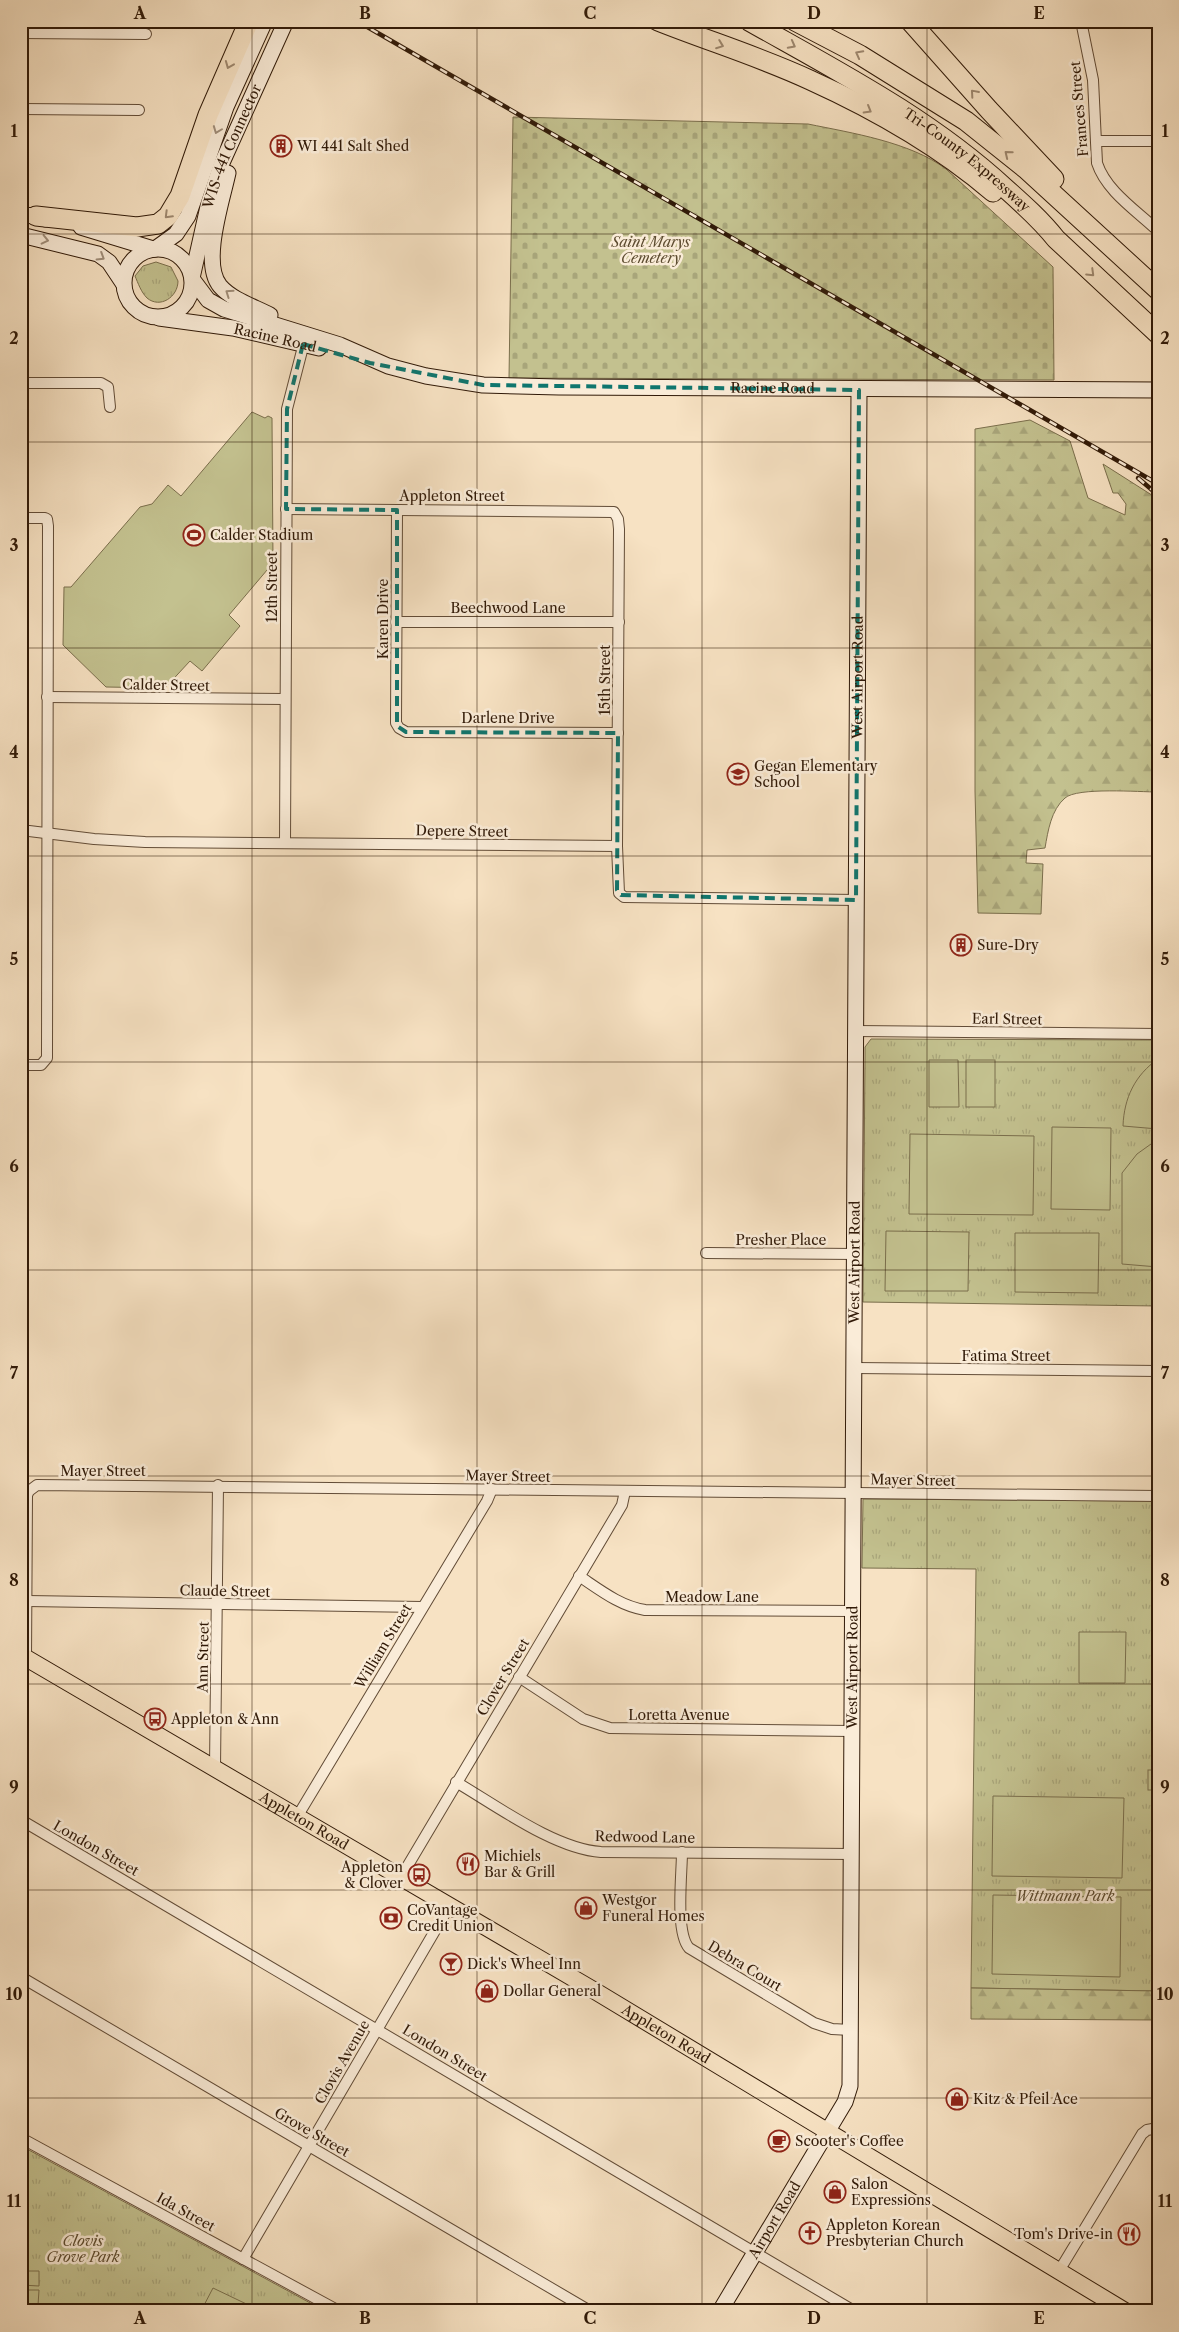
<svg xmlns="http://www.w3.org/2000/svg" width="1179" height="2332" viewBox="0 0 1179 2332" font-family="'Libre Caslon Text',serif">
<defs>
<pattern id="grass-tufts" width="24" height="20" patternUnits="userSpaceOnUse" patternTransform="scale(1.25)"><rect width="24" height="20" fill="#c3c18f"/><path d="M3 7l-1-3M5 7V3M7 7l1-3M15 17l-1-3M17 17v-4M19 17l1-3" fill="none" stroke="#a8a57a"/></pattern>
<pattern id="forest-firs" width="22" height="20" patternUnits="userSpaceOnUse" patternTransform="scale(1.25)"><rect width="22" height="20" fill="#c3c18f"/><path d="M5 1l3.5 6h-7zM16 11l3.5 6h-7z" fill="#a8a57a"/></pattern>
<pattern id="cemetery-stones" width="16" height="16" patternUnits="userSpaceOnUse" patternTransform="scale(1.25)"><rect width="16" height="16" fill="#c3c18f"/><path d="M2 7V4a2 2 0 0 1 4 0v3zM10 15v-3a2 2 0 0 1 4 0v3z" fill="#a8a57a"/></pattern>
</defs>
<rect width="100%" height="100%" fill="#f7e2c3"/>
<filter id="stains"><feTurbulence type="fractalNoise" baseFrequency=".004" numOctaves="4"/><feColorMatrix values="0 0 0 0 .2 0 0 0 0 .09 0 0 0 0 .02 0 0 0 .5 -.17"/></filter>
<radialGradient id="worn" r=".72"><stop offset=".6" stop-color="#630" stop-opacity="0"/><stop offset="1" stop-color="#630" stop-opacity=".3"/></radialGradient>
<g fill="url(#grass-tufts)" stroke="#7a6e4c">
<path d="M156,262L171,267L178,281C178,297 160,309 147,298C141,292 138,283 135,276L143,266Z"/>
<polygon points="871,1039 1158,1040 1158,1306 863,1302 865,1056 865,1047"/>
<polygon points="863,1499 1158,1501 1158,1991 971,1988 976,1569 862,1568"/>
<polygon points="27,2149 325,2311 21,2311 21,2199 27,2199"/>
</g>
<g fill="url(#forest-firs)" stroke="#7a6e4c">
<path d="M1030,420L1070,441L1088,498L1125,515L1126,504L1118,493H1113L1103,464L1158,499V792C1140,792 1077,787 1065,798C1051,810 1048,831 1045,848L1027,850L1026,863L1043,864L1041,914L978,913L975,791V429Z"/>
<polygon points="971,1988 1158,1991 1158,2020 971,2019"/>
</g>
<path fill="url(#cemetery-stones)" stroke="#7a6e4c" d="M513,117L808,124C852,133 910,142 946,169L1053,267L1054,380L509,378Z"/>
<g fill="#c3c18f" stroke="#7a6e4c">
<polygon points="252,412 265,418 268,416 272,418 273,563 229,615 240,626 202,671 190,661 165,688 106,687 63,645 64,587 71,587 140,507 152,504 168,485 181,496"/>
<path d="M1158,1059V1129L1123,1126C1124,1098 1135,1075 1158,1059Z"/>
<polygon points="929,1060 958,1060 959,1107 929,1107"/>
<rect x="966" y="1060" width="29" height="47"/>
<polygon points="1052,1127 1111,1128 1110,1210 1051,1209"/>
<polygon points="910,1134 1034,1136 1033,1215 909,1214"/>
<polygon points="1158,1139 1158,1267 1122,1264 1122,1173 1137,1154"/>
<polygon points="886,1231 969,1232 968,1291 885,1291"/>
<polygon points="1015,1233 1099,1233 1098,1293 1015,1292"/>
<polygon points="1079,1632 1126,1632 1125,1683 1079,1683"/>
<rect x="1148" y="1770" width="10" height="20"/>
<polygon points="993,1796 1124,1798 1122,1878 992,1876"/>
<polygon points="993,1895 1121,1897 1120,1977 992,1974"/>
<polygon points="21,2271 39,2271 39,2286 21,2285"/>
<polygon points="213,2288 261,2311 201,2311"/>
<polygon points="21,2290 39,2290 38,2305 21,2304"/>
</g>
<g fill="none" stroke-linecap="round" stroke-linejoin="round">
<g stroke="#624c37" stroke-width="12">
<g id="street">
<path d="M1081,21L1093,80L1097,163C1106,191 1137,211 1158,231"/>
<polyline points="1082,22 1158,22"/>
<polyline points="21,33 146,34"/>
<polyline points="21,109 139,110"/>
<polyline points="1096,141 1158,141"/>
<polyline points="21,383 101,383 108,387 110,407"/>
<polyline points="286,509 614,512 618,519 619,529 617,846 619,893 624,897 856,900"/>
<polyline points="397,510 396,723 399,728 406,732 618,733"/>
<polyline points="21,518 45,518 47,519 48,526 47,1053 47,1058 41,1065 21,1065"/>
<polyline points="396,622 619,622"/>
<polyline points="47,697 285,699"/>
<polyline points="21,830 94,839 145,842 617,846"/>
<polyline points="285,843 287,409 305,339"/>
<polyline points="856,1031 1158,1034"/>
<polyline points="706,1253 856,1254"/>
<polyline points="854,1368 1158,1371"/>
<path d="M579,1576C600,1590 620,1606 645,1610L853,1611"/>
<polyline points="27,1601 422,1607"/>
<polyline points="26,1658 27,1495 29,1491 37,1485 1158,1496"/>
<polyline points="519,1677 583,1719 610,1728 852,1731"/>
<polyline points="215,1768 218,1485"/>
<path d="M456,1782C497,1806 555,1849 601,1852L852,1854"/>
<polyline points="297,1817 487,1501 492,1489"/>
<polyline points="21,1820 854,2311"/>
<path d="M682,1852C682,1874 675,1932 689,1948L814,2023L832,2029L851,2030"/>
<polyline points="401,1877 622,1505 625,1491"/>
<polyline points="21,1977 590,2311"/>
<polyline points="21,2138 339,2311"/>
<polyline points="243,2259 450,1905"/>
<polyline points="1059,2271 1142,2134 1147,2130 1158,2128"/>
</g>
</g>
<g stroke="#311a08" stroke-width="17">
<g id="secondary">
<path d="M228,173C222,201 201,263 220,286C232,300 255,307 270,315"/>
<polyline points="21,215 36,216 46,219"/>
<polyline points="81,227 153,249"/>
<polyline points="21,235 98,254 109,262 123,283"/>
<circle cx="158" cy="283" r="34"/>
<polyline points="155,249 176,234 188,216 226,107 265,21"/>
<path id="s1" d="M192,278L209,202L221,165L286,21"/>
<path id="s2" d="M193,280L208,300L224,309L340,345L388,366L426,376L483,385L559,387L1158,390"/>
<path id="s3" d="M159,318L233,328L319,348"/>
<path id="s4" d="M720,2311L845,2102L850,2086L859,390"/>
</g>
</g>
<g stroke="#311a08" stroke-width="18">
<g id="primary">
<path id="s5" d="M21,1655L595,1991L1125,2311"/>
</g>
</g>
<g stroke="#311a08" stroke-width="21">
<g id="highway">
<path d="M658,21C708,41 761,57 810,80C874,109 939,146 993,192"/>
<path id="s6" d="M749,21C839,72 929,118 1005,188C1023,204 1041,220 1056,239L1158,334"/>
<polyline points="795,21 860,55 966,121 1026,169 1158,290"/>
<polyline points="910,21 989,110 1054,179"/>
<polyline points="36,216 137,227 158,224 168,216 180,196 208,115 249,21"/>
</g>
</g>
<use href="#street" stroke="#faecd8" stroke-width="10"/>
<use href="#secondary" stroke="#faecd8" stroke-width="15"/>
<use href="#primary" stroke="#f7e2c3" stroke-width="16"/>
<use href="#highway" stroke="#f7e2c3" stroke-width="19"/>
<g stroke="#311a08" stroke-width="4.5">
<g id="rail">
<polyline points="357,21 1158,484"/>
<polyline points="1138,478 1158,495"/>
</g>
</g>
<use href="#rail" stroke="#faecd8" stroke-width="2.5" stroke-dasharray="8" stroke-linecap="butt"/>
</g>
<defs><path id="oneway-chevron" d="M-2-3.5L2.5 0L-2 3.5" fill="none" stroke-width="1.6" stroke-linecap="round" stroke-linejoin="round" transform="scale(1.25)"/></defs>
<g stroke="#9e886f">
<use href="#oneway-chevron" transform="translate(720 45) rotate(21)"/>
<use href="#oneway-chevron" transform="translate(792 45) rotate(28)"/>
<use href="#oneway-chevron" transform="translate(859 54) rotate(-152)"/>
<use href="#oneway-chevron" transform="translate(229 65) rotate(112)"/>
<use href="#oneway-chevron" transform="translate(974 93) rotate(-131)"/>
<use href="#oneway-chevron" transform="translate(868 110) rotate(30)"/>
<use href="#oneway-chevron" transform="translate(1008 154) rotate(-141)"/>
<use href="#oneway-chevron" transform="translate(168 215) rotate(135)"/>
<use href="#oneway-chevron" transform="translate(1091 273) rotate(44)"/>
</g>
<g stroke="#a08e7a">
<use href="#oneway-chevron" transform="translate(217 130) rotate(111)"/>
<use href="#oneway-chevron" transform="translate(45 240) rotate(13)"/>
<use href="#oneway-chevron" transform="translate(101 257) rotate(32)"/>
<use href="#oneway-chevron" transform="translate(229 293) rotate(-145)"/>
</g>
<path fill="none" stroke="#0f766e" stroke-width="4" stroke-dasharray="10 6" stroke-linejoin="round" d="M303,344L370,363L483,385L859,390L856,900L621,895L617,890L618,733L406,732L397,726V510L286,509L287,409Z"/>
<path fill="none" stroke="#311a08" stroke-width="1" stroke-opacity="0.55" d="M252,21V2311M477,21V2311M702,21V2311M927,21V2311M21,234H1158M21,442H1158M21,648H1158M21,856H1158M21,1062H1158M21,1270H1158M21,1476H1158M21,1684H1158M21,1890H1158M21,2098H1158"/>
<defs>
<g id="building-ring" transform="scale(1.125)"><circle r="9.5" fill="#faecd8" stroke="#8f2418" stroke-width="1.5"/><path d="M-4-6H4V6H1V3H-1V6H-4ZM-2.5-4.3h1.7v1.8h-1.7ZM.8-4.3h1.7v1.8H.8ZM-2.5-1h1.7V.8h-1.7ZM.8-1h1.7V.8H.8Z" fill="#8f2418"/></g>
<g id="stadium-ring" transform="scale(1.125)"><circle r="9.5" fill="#faecd8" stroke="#8f2418" stroke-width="1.5"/><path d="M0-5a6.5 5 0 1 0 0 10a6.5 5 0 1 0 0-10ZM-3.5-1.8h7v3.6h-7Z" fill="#8f2418"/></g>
<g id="school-ring" transform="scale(1.125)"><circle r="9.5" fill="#faecd8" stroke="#8f2418" stroke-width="1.5"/><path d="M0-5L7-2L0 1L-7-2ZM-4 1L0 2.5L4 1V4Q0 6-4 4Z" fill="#8f2418"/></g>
<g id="bus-ring" transform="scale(1.125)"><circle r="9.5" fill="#faecd8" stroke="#8f2418" stroke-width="1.5"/><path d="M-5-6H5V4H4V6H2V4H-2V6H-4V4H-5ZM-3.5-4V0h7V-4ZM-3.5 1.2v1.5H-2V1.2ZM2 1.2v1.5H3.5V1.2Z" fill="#8f2418"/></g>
<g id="restaurant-ring" transform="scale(1.125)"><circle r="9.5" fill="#faecd8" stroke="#8f2418" stroke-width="1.5"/><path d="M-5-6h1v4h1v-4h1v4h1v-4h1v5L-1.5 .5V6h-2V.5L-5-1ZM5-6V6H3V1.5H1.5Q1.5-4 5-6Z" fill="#8f2418"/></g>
<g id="shop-ring" transform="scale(1.125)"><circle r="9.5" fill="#faecd8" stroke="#8f2418" stroke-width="1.5"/><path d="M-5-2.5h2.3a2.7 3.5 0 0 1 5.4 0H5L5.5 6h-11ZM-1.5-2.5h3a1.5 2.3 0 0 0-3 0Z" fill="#8f2418"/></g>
<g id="bank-ring" transform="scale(1.125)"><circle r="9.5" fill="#faecd8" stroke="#8f2418" stroke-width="1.5"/><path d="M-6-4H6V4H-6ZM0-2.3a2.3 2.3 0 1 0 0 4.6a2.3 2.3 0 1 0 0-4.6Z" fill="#8f2418"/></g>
<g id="bar-ring" transform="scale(1.125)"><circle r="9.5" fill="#faecd8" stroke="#8f2418" stroke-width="1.5"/><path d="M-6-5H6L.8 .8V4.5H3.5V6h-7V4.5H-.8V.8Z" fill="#8f2418"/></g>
<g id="cafe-ring" transform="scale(1.125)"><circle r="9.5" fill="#faecd8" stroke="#8f2418" stroke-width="1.5"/><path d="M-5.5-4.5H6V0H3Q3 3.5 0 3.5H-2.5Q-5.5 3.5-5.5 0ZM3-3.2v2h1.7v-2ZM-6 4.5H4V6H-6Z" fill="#8f2418"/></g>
<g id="church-ring" transform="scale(1.125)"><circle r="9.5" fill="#faecd8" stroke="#8f2418" stroke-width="1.5"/><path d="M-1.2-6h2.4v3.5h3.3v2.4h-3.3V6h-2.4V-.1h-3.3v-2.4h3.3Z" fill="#8f2418"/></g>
</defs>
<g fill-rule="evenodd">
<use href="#building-ring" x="281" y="146"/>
<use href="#stadium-ring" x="194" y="535"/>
<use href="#school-ring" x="738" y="774"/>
<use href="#building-ring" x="961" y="945"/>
<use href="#bus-ring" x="155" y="1719"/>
<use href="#restaurant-ring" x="468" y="1864"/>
<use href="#bus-ring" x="419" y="1875"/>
<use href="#shop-ring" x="586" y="1908"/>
<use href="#bank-ring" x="391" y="1918"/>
<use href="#bar-ring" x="451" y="1964"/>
<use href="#shop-ring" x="487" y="1991"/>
<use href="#shop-ring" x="957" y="2099"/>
<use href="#cafe-ring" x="779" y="2141"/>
<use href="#shop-ring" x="835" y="2192"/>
<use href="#church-ring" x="810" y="2233"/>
<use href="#restaurant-ring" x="1129" y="2234"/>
</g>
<g text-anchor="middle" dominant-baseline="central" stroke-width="5" stroke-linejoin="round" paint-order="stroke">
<g font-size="14" fill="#311a08" stroke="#faecd8">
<text transform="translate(1079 109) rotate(-95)">Frances Street</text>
<text stroke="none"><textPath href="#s1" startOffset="138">WIS-441 Connector</textPath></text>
<text stroke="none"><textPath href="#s6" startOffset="259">Tri-County Expressway</textPath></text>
<text stroke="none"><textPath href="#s3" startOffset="118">Racine Road</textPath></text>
<text stroke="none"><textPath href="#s2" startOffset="604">Racine Road</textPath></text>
<text x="452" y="496">Appleton Street</text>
<text transform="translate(272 587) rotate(-90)">12th Street</text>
<text x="508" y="608">Beechwood Lane</text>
<text transform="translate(383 619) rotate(-90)">Karen Drive</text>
<text stroke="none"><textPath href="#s4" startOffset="1669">West Airport Road</textPath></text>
<text transform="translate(605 680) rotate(-90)">15th Street</text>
<text transform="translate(166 685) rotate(1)">Calder Street</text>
<text x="508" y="718">Darlene Drive</text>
<text transform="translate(462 831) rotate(1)">Depere Street</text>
<text transform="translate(1007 1019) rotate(1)">Earl Street</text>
<text x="781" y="1240">Presher Place</text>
<text stroke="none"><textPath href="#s4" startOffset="1084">West Airport Road</textPath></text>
<text x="1006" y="1356">Fatima Street</text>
<text x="103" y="1471">Mayer Street</text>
<text transform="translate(508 1476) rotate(1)">Mayer Street</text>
<text transform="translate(913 1480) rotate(1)">Mayer Street</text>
<text transform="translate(225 1591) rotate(1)">Claude Street</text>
<text x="712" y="1597">Meadow Lane</text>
<text transform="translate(383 1646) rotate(-59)">William Street</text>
<text transform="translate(203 1657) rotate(-89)">Ann Street</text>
<text stroke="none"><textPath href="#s4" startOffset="679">West Airport Road</textPath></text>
<text transform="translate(503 1677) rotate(-59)">Clover Street</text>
<text x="679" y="1715">Loretta Avenue</text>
<text stroke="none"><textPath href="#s5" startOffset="328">Appleton Road</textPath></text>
<text transform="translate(645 1837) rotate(1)">Redwood Lane</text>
<text transform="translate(96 1848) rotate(30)">London Street</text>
<text transform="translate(745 1966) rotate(31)">Debra Court</text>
<text stroke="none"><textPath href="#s5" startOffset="748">Appleton Road</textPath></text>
<text transform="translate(445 2053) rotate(31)">London Street</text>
<text transform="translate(342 2062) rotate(-60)">Clovis Avenue</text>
<text transform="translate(312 2132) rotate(30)">Grove Street</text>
<text transform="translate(186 2212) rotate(29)">Ida Street</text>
<text stroke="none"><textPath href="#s4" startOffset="106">Airport Road</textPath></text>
</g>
<g font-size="14" fill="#311a08" stroke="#faecd8" text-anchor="start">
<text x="297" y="146">WI 441 Salt Shed</text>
<text x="210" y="535">Calder Stadium</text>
<text x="754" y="766">Gegan Elementary<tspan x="754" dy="16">School</tspan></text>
<text x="977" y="945">Sure-Dry</text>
<text x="171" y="1719">Appleton &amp; Ann</text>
<text x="484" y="1856">Michiels<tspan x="484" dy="16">Bar &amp; Grill</tspan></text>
<text x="403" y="1867" text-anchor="end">Appleton<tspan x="403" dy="16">&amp; Clover</tspan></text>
<text x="602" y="1900">Westgor<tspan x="602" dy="16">Funeral Homes</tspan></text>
<text x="407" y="1910">CoVantage<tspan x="407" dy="16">Credit Union</tspan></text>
<text x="467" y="1964">Dick's Wheel Inn</text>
<text x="503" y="1991">Dollar General</text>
<text x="973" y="2099">Kitz &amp; Pfeil Ace</text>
<text x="795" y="2141">Scooter's Coffee</text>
<text x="851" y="2184">Salon<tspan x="851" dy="16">Expressions</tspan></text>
<text x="826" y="2225">Appleton Korean<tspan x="826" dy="16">Presbyterian Church</tspan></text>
<text x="1113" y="2234" text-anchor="end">Tom's Drive-in</text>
</g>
<g font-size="14" font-style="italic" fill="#5d4c30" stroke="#faecd8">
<text x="651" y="242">Saint Marys<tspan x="651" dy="16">Cemetery</tspan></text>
<text x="1065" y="1896">Wittmann Park</text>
<text x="83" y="2241">Clovis<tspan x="83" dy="16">Grove Park</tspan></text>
</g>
</g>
<rect width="1179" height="2332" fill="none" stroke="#f7e2c3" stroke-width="55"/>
<rect x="28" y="28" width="1124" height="2276" fill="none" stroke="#311a08" stroke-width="2"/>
<g font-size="16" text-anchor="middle" font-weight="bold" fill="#311a08">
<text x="140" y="19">A</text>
<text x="365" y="19">B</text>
<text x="590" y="19">C</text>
<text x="814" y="19">D</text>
<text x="1039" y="19">E</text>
<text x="14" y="137">1</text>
<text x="1165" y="137">1</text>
<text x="14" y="344">2</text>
<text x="1165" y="344">2</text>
<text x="14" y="551">3</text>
<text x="1165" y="551">3</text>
<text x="14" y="758">4</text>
<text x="1165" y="758">4</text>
<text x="14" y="965">5</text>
<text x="1165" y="965">5</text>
<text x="14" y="1172">6</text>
<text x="1165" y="1172">6</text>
<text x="14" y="1379">7</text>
<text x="1165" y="1379">7</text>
<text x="14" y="1586">8</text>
<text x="1165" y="1586">8</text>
<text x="14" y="1793">9</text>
<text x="1165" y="1793">9</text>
<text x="14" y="2000">10</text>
<text x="1165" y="2000">10</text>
<text x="14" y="2207">11</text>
<text x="1165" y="2207">11</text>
<text x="140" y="2324">A</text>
<text x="365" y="2324">B</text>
<text x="590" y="2324">C</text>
<text x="814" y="2324">D</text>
<text x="1039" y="2324">E</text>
</g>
<rect width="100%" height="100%" filter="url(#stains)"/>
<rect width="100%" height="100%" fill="url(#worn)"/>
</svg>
